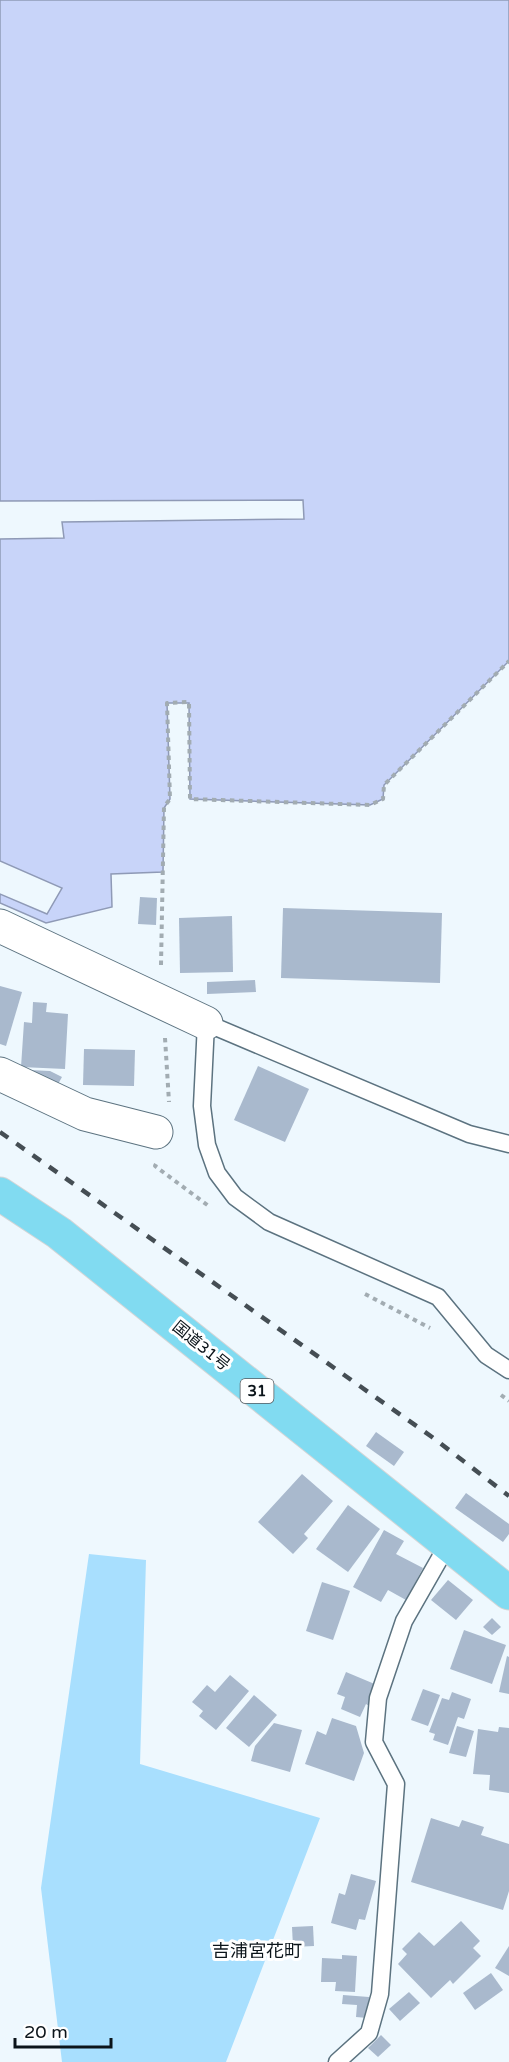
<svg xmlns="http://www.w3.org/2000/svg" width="509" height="2062" viewBox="0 0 509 2062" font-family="'Varela Round','Noto Sans JP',sans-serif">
<rect width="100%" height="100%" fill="#eef8fe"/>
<polygon fill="#a8dffe" points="89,1554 146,1560 140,1764 320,1818 226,2062 62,2062 41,1888"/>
<polygon fill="#c8d4f9" stroke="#8f9ab6" stroke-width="1.5" points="0,0 509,0 509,661 384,785 383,799 370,805 190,799 189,703 167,703 170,799 164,808 163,872 111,874 112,907 46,923 0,903 0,894 47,914 62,888 0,861 0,539 64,538 62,522 304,519 303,500 0,501"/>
<g fill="#a9b9cd">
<polygon points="140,897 157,898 156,925 138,924"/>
<polygon points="283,908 442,913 440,983 281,978"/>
<polygon points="232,916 233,972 180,973 179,918"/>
<polygon points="255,980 256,992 207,994 207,982"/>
<polygon points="0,986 22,992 6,1046 0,1044"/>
<polygon points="33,1002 47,1003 46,1012 68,1014 65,1069 21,1067 24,1022 32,1023"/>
<polygon points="84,1049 135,1050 134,1086 83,1085"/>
<polygon points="258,1066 309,1089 285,1142 234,1120"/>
<polygon points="29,1070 50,1071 62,1077 57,1086"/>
<polygon points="376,1432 404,1452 394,1466 366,1446"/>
<polygon points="302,1474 333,1501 304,1534 308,1538 293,1554 258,1522"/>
<polygon points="466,1493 509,1524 509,1534 503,1542 455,1508"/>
<polygon points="348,1505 380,1529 348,1572 316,1549"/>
<polygon points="384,1530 404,1541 396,1554 423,1568 406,1600 388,1590 381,1602 353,1587"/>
<polygon points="448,1580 473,1600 456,1620 431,1600"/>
<polygon points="322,1582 350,1591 333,1640 306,1631"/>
<polygon points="492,1618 501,1627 492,1635 483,1627"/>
<polygon points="464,1630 506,1645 492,1684 450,1669"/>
<polygon points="507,1656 509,1657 509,1694 499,1692"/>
<polygon points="346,1672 377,1685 369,1706 366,1704 360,1717 341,1709 345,1697 337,1694"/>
<polygon points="230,1675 249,1691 216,1730 199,1716 203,1711 192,1702 207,1685 215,1692"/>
<polygon points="423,1689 440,1695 428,1726 411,1720"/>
<polygon points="452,1692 471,1699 464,1719 458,1717 448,1745 433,1740 435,1734 429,1732 442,1698 449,1700"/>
<polygon points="254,1695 277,1715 249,1747 226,1728"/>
<polygon points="332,1718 356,1726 364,1753 354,1781 305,1764 317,1731 326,1735"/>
<polygon points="274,1723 302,1730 290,1772 251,1761 255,1746"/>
<polygon points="457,1726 474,1731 466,1757 449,1753"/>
<polygon points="499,1727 509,1728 509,1793 489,1790 490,1775 473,1774 478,1729 498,1732"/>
<polygon points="431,1818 459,1827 462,1820 484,1827 481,1835 509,1844 509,1891 503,1910 411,1882"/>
<polygon points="351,1874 376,1881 365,1920 359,1919 356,1930 331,1923 339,1893 345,1895"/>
<polygon points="461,1921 480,1941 473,1948 481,1956 453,1984 450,1980 431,1998 398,1964 407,1954 402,1949 419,1932 434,1946"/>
<polygon points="313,1926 314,1946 293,1947 292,1927"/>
<polygon points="509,1946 509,1976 495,1968"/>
<polygon points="342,1955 357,1956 355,1992 335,1991 336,1982 321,1982 322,1958 342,1959"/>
<polygon points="491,1973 503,1990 475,2010 463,1993"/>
<polygon points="409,1992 420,2003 400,2021 389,2009"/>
<polygon points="343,1995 369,1997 368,2018 356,2017 357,2005 342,2004"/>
<polygon points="381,2035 391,2045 378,2057 368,2048"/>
</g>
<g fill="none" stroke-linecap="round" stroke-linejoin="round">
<g stroke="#5c7380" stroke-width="19">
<g id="lane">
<polyline points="509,1144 469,1134 206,1023 202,1106 207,1145 217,1173 235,1197 269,1222 438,1297 486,1355 509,1370"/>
<polyline points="337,2062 369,2033 380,1994 396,1784 374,1742 378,1698 404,1621 448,1544"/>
</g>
</g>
<g stroke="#5c7380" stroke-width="35">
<g id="street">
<polyline points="0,926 206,1023"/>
<polyline points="0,1074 85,1114 156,1132"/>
</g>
</g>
<g stroke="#d3d5d6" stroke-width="35">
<polyline id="highway" points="0,1194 59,1233 509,1593"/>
</g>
<g stroke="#a2acb2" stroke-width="4" stroke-dasharray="4.5 4.5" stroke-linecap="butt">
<polyline points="161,965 164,807 170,799 167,703 189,702 190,799 370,805 383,799 384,785 509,661"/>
<polyline points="165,1038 169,1102"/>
<polyline points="156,1164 155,1166 210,1207"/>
<polyline points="365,1294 430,1328"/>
<polyline points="501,1395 509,1401"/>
</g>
<use href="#lane" stroke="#fff" stroke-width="16"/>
<use href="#street" stroke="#fff" stroke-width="33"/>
<use href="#highway" stroke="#81dbf1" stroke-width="33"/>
<polyline stroke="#454e54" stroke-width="4.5" stroke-dasharray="10 10" stroke-linecap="butt" points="0,1132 432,1437 509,1496"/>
</g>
<g text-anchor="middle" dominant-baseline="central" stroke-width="6" stroke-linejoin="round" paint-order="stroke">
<rect fill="#fff" stroke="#545a5f" stroke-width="1.5" x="240.5" y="1379" width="33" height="24" rx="4.5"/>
<g font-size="15" font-weight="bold" fill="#0b141a">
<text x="257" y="1391">31</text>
</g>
<g font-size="16" fill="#0b141a" stroke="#fff">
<text transform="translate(201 1346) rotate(39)">国道31号</text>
</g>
<g font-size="18" fill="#0b141a" stroke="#fff">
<text x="257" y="1951">吉浦宮花町</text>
</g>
</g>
<path d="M15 2038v9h96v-9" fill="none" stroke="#0b141a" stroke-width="3"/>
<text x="24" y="2038" font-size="18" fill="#0b141a" stroke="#ffffff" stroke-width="4.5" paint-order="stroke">20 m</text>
</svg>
